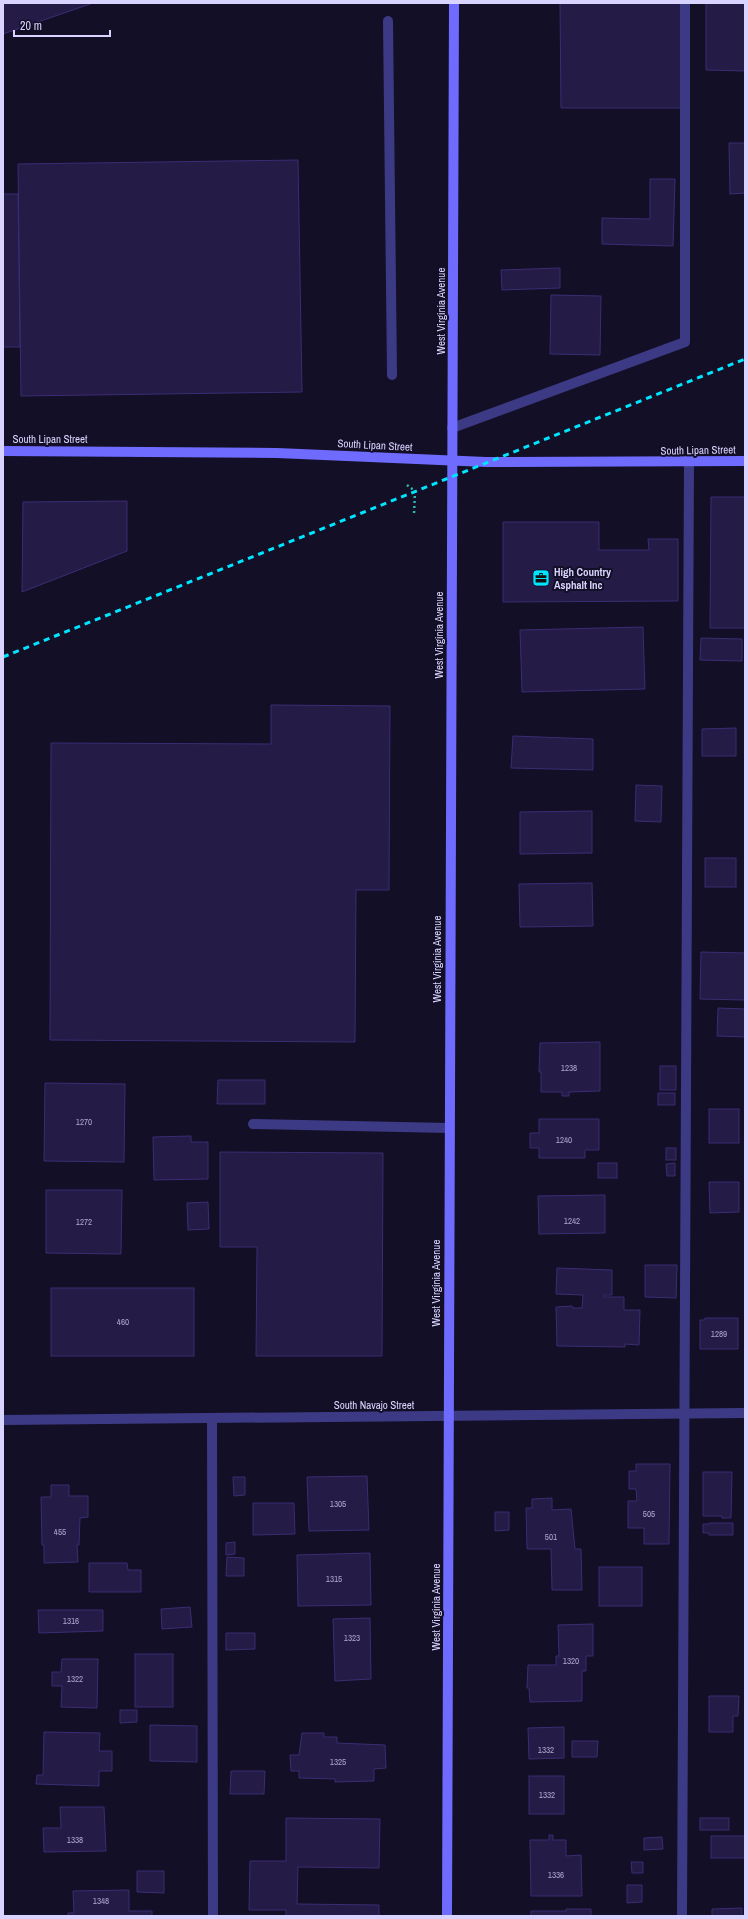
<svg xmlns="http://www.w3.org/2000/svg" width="748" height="1919" viewBox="0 0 748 1919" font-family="'Archivo Narrow',sans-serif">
<rect width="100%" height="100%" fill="#130f26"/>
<g fill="#241b47" stroke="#3b2d73">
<polygon points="3,3 93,3 3,34"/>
<polygon points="560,3 681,3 681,108 561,108"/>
<polygon points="706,3 745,3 745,71 706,70"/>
<polygon points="729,143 745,143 745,193 730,194"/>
<polygon points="298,160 302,392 21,396 18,164"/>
<polygon points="650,179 675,179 673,246 602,244 602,218 650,219"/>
<polygon points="3,194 18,194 20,347 3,347"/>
<polygon points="560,268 560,288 502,290 501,270"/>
<polygon points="551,295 601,296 600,355 550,354"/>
<polygon points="711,497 745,497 745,628 710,628"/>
<polygon points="127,501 127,551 22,592 23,502"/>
<polygon points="503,522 599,522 599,550 649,550 648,539 678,539 678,601 503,602"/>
<polygon points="643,627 645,689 522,692 520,630"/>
<polygon points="701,638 742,639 742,661 700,660"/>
<polygon points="271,705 390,706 389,890 356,890 355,1042 50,1040 51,743 271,744"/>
<polygon points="736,728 736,756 702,756 702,729"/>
<polygon points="513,736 593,739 593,770 511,768"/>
<polygon points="636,785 662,786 661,822 635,821"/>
<polygon points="592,811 592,853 520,854 520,812"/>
<rect x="705" y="858" width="31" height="29"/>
<polygon points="592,883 593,926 520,927 519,884"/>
<polygon points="701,952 745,953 745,1000 700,999"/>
<polygon points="718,1008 745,1009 745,1037 717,1036"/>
<polygon points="600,1042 600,1091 569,1092 569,1096 562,1096 562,1092 541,1092 541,1072 539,1072 540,1043"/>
<rect x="660" y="1066" width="16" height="24"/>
<polygon points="218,1080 265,1080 265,1104 217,1104"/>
<polygon points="45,1083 125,1084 124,1162 44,1161"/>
<rect x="658" y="1093" width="17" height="12"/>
<rect x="709" y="1109" width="30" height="34"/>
<polygon points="539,1119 599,1119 599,1150 585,1150 585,1158 539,1158 539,1148 530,1148 530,1133 539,1133"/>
<polygon points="191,1136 191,1142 208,1142 208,1179 154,1180 153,1137"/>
<rect x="666" y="1148" width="10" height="12"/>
<polygon points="220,1152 383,1153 382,1356 256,1356 257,1247 220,1247"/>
<rect x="598" y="1163" width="19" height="15"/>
<polygon points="675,1163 675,1176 667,1176 666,1164"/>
<polygon points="709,1182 739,1182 739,1212 710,1213"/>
<polygon points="46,1190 122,1190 121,1254 46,1253"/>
<polygon points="605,1195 605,1233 539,1234 538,1196"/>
<polygon points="208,1202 209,1229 188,1230 187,1203"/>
<polygon points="645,1265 677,1265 676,1298 645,1297"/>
<polygon points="557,1268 612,1270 612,1295 604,1295 604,1297 624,1297 624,1310 640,1310 639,1345 625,1344 625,1347 557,1346 556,1307 572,1306 573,1308 582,1308 583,1295 556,1294"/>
<rect x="51" y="1288" width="143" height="68"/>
<polygon points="705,1318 738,1318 738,1349 700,1349 700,1320 705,1320"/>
<polygon points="636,1464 670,1464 669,1544 644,1544 644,1528 628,1528 628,1501 637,1501 636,1489 629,1489 629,1471 636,1471"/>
<polygon points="703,1472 732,1472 731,1518 722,1518 722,1516 703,1516"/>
<polygon points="367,1476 369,1530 309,1531 307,1477"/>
<polygon points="233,1477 245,1477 245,1495 234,1496"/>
<polygon points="51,1485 69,1485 69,1496 88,1496 88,1517 80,1518 79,1545 77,1545 78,1562 44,1563 44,1545 42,1545 41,1497 51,1497"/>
<polygon points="552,1498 552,1510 571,1509 575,1549 581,1549 582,1590 552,1590 551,1549 527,1549 526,1508 532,1508 532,1499"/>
<polygon points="253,1503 294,1503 295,1534 253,1535"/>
<polygon points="495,1512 509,1512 509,1530 495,1531"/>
<polygon points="709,1523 733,1523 733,1535 709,1535 709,1533 703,1533 703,1524 709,1524"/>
<polygon points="235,1542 235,1554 226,1555 226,1543"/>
<polygon points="370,1553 371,1605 298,1606 297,1555"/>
<polygon points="227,1557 244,1558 244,1576 226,1576"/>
<polygon points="89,1563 127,1563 128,1570 141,1570 141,1592 89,1592"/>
<rect x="599" y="1567" width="43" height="39"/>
<polygon points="190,1607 192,1627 162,1629 161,1609"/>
<polygon points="38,1610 103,1610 103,1631 39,1633"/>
<polygon points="370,1618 371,1679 335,1681 333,1619"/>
<polygon points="593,1624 593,1656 586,1656 586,1671 582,1671 582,1701 530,1702 529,1688 527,1688 528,1665 556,1665 556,1656 559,1656 558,1625"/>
<polygon points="226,1633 255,1633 255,1649 226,1650"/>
<rect x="135" y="1654" width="38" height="53"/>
<polygon points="62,1659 98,1659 97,1708 61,1707 62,1686 52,1686 52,1672 61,1672"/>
<polygon points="709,1696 739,1696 738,1716 733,1716 733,1732 709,1732"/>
<polygon points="120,1710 137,1710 137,1722 120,1723"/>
<polygon points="150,1725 197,1726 197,1762 150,1761"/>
<polygon points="564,1727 564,1758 529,1759 528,1728"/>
<polygon points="44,1732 100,1733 99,1751 112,1751 112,1771 99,1771 99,1786 36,1784 37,1775 43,1775"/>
<polygon points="302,1733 324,1733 324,1737 337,1737 337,1743 385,1745 386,1768 374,1769 374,1781 335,1782 335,1779 299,1778 299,1771 291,1771 290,1755 299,1755"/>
<polygon points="572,1741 598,1741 597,1757 572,1757"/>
<polygon points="231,1771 265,1771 264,1794 230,1794"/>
<rect x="529" y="1776" width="35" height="38"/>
<polygon points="60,1807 104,1807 106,1851 44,1852 43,1828 61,1828"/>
<polygon points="286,1818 380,1819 379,1868 298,1867 297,1904 379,1905 379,1916 286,1916 286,1910 249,1910 250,1861 286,1861"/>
<rect x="700" y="1818" width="29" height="12"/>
<polygon points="549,1835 553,1835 553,1840 566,1840 566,1856 581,1855 582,1896 531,1896 530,1840 549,1840"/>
<rect x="711" y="1836" width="34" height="22"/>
<polygon points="662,1837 663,1849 644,1850 644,1838"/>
<polygon points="631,1862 643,1862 643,1873 632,1873"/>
<polygon points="137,1871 164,1871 164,1893 137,1892"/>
<polygon points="627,1885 642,1885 642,1902 627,1903"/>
<polygon points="129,1890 129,1911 152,1911 152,1916 68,1916 68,1913 74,1913 73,1891"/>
<polygon points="742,1908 742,1916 712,1916 712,1909"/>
<polygon points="566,1909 591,1909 591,1916 531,1916 531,1911 566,1911"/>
</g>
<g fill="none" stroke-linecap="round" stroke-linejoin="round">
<polyline stroke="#2fb8b0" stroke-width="2.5" stroke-dasharray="2 3" stroke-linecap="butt" points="407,485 415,491 414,515"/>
<g stroke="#3d3a85" stroke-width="10">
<polyline points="388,21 392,375"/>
<polyline points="452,428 685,342 685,3"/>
<polyline points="253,1124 449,1128"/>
<polyline points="212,1418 213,1916"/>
<polyline points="682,1916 689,462"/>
</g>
<polyline stroke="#3d3a85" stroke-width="10" points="3,1420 745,1413"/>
<g stroke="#6f6bff" stroke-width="10">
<polyline points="3,451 277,453 486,462 745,461"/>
<polyline points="447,1916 454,3"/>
</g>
<polyline stroke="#00e5ff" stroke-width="3" stroke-dasharray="6 5" stroke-linecap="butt" points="3,657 745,359"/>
</g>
<defs>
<g id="office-square" transform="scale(0.9)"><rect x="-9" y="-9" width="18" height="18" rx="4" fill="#00e5ff" stroke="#130f26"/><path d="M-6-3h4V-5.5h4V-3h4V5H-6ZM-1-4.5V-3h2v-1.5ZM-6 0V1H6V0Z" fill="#111"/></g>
</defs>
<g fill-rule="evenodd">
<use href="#office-square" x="541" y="578"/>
</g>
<g text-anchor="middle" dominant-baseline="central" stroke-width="4" stroke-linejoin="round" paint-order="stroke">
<g font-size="9" fill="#aca6d1">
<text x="569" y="1068">1238</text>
<text x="84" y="1122">1270</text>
<text x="564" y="1140">1240</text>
<text x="572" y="1221">1242</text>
<text x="84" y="1222">1272</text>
<text x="123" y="1322">460</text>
<text x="719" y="1334">1289</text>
<text x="338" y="1504">1305</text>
<text x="649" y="1514">505</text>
<text x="60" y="1532">455</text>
<text x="551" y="1537">501</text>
<text x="334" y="1579">1315</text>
<text x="71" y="1621">1316</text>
<text x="352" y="1638">1323</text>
<text x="571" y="1661">1320</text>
<text x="75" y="1679">1322</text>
<text x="546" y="1750">1332</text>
<text x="338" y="1762">1325</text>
<text x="547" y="1795">1332</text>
<text x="75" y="1840">1338</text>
<text x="556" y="1875">1336</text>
<text x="101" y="1901">1348</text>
</g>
<g font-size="11" fill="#d9d4ff" stroke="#130f26">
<text transform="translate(441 311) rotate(-90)">West Virginia Avenue</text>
<text x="50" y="439">South Lipan Street</text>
<text transform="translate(375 445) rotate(3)">South Lipan Street</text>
<text transform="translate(698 450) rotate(-1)">South Lipan Street</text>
<text transform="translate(439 635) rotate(-90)">West Virginia Avenue</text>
<text transform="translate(437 959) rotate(-90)">West Virginia Avenue</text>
<text transform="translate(436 1283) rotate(-90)">West Virginia Avenue</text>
<text x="374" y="1405">South Navajo Street</text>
<text transform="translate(436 1607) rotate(-90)">West Virginia Avenue</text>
</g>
<g font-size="11" font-weight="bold" fill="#d9d4ff" stroke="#130f26" text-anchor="start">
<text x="554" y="572">High Country<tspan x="554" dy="13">Asphalt Inc</tspan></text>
</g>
</g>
<rect width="748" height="1919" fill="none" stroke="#d9d4ff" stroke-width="8"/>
<path d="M14 30v6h96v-6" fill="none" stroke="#d9d4ff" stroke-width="2"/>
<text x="20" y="30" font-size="12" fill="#d9d4ff" stroke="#130f26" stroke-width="3" paint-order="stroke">20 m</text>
</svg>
